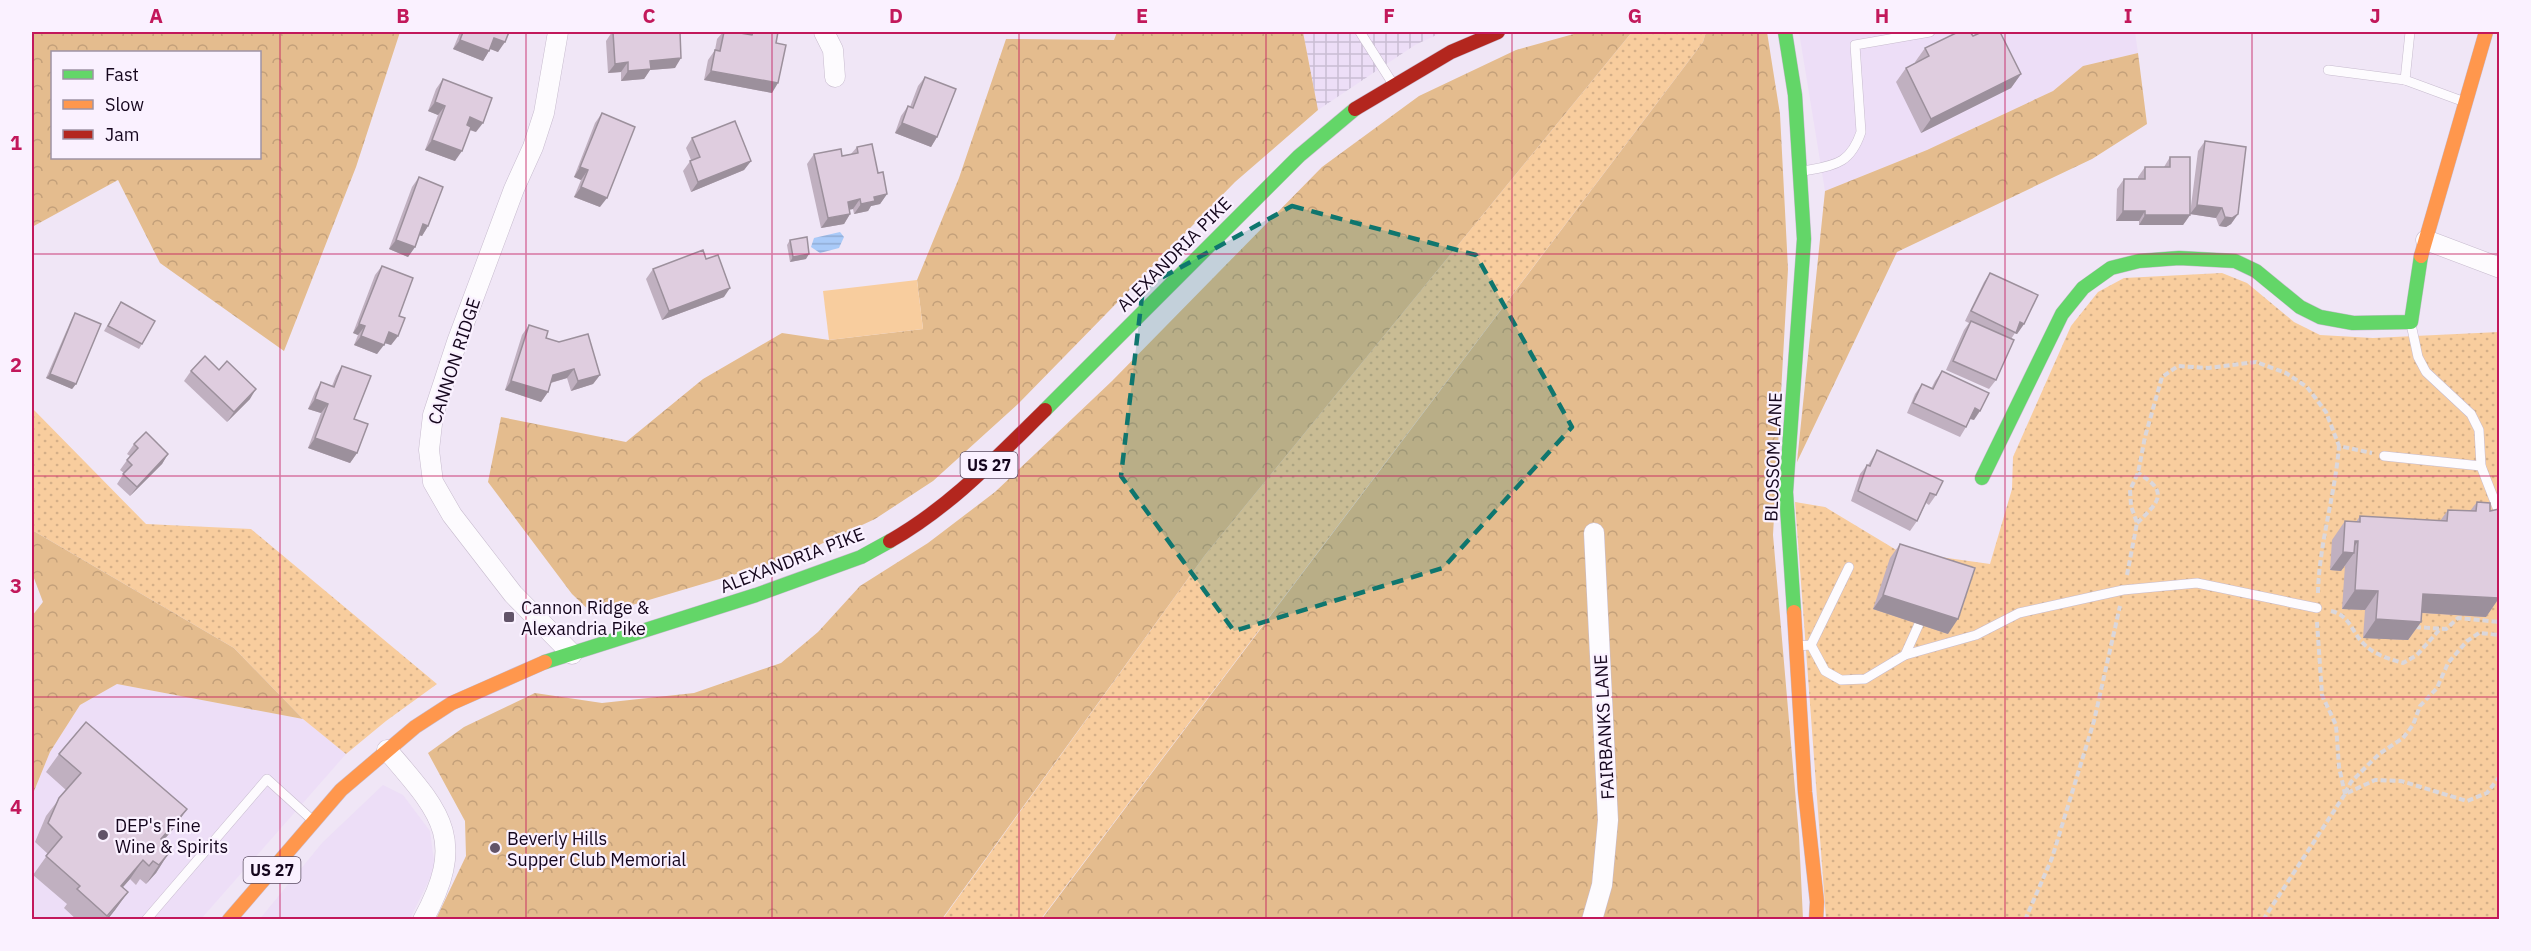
<svg xmlns="http://www.w3.org/2000/svg" width="2531" height="951" viewBox="0 0 2531 951" font-family="'IBM Plex Sans',sans-serif">
<defs>
<pattern id="industrial-grid" width="8" height="8" patternUnits="userSpaceOnUse" patternTransform="scale(1.5)"><rect width="8" height="8" fill="#eddef7"/><path d="M0 4h8M4 0v8" fill="none" stroke="#cabdd3"/></pattern>
<pattern id="green-dots" width="8" height="8" patternUnits="userSpaceOnUse" patternTransform="scale(1.5)"><rect width="8" height="8" fill="#f8cd9e"/><path d="M2 2h.1M6 6h.1" fill="none" stroke="#d4af88" stroke-width="1.8" stroke-linecap="round"/></pattern>
<pattern id="forest-crowns" width="20" height="18" patternUnits="userSpaceOnUse" patternTransform="scale(1.5)"><rect width="20" height="18" fill="#e4bc8e"/><path d="M2 6a3 3 0 1 1 6 0M12 15a3 3 0 1 1 6 0" fill="none" stroke="#c3a07a"/></pattern>
<pattern id="water-rules" width="6" height="5" patternUnits="userSpaceOnUse" patternTransform="scale(1.5)"><rect width="6" height="5" fill="#a9caf8"/><path d="M0 2.5h6" fill="none" stroke="#91acd4"/></pattern>
</defs>
<rect width="100%" height="100%" fill="#f0e6f6"/>
<g fill="#eddef7">
<polygon points="1799,32 2135,32 2138,53 2083,66 2053,91 1927,150 1825,191"/>
<polygon points="117,684 303,719 346,754 201,919 32,920 32,796 50,752 80,705"/>
<polygon points="383,785 403,795 430,831 435,868 410,919 259,920 322,843"/>
</g>
<polygon fill="url(#industrial-grid)" points="1303,32 1443,32 1415,45 1318,110"/>
<g fill="url(#green-dots)">
<polygon points="1632,32 1706,32 1703,42 1041,919 942,920 1205,555"/>
<polygon points="2222,273 2247,283 2294,322 2320,335 2373,338 2499,332 2499,919 1826,919 1795,502 1825,507 1898,551 1990,564 2012,489 2013,457 2071,326 2098,292 2124,278"/>
<polygon points="32,408 146,524 251,529 437,684 386,721 346,754 303,719 234,648 32,530"/>
</g>
<g fill="url(#forest-crowns)" fill-rule="evenodd">
<path d="M32,32H400L356,167L284,351L160,263L118,180L32,227ZM52,52H260V158H52Z"/>
<polygon points="1117,32 1303,32 1318,110 1235,182 1019,403 933,481 875,519 793,557 595,616 572,594 488,482 501,417 626,442 703,379 782,333 829,340 923,329 917,280 959,178 1006,39 1114,40"/>
<polygon points="1581,32 1632,32 1205,555 942,919 436,919 466,856 465,821 428,753 464,727 535,693 602,703 694,693 781,663 818,632 860,586 928,543 995,492 1112,381 1322,167 1419,96 1516,50"/>
<polygon points="1706,32 1767,32 1780,114 1788,269 1773,535 1799,836 1803,919 1041,920 1703,42"/>
<polygon points="2138,53 2147,124 2092,159 1897,252 1797,462 1825,191 1927,150 2053,91 2083,66"/>
<polygon points="32,530 234,648 303,719 117,684 80,705 50,752 32,796 32,616 43,602 32,573"/>
</g>
<polygon fill="#f8cd9e" points="917,280 923,329 829,340 823,291"/>
<polygon fill="url(#water-rules)" points="840,232 844,237 839,248 820,253 811,247 814,238"/>
<g fill="none" stroke-linecap="round" stroke-linejoin="round">
<g stroke="#c7bbce" stroke-width="10">
<g id="lane">
<polyline points="1360,32 1393,84"/>
<polyline points="2410,32 2405,80 2462,101"/>
<polyline points="2328,70 2405,80"/>
<path d="M1804,171C1834,165 1850,165 1861,132L1855,45L1930,32"/>
<polyline points="2411,324 2418,357 2426,372 2471,414 2479,430 2481,466 2500,515"/>
<polyline points="2384,456 2481,466"/>
<polyline points="1811,645 1849,567"/>
<polyline points="1797,646 1811,645 1825,671 1841,680 1865,679 1905,655 1919,624"/>
<polyline points="1905,655 1976,635 2019,613 2123,590 2197,583 2317,608"/>
<polyline points="146,920 267,779 310,818"/>
</g>
</g>
<g stroke="#c7bbce" stroke-width="21">
<g id="street">
<polyline points="558,32 544,113 533,147 514,189 457,342 433,415 429,450 433,482 452,515 513,594 572,654"/>
<polyline points="824,32 833,50 835,77"/>
<polyline points="2426,240 2500,268"/>
<path d="M387,750C440,812 468,838 423,920"/>
<polyline points="1592,920 1602,885 1608,820 1594,533"/>
</g>
</g>
<g stroke="#c7bbce" stroke-width="15">
<g id="fast">
<polyline points="1785,32 1795,95 1804,239 1786,492 1794,612"/>
<polyline points="1045,410 1299,156 1355,109"/>
<polyline points="1982,478 2062,314 2083,288 2111,268 2139,261 2179,258 2235,261 2256,271 2300,307 2320,317 2353,323 2411,322 2421,256"/>
<polyline points="545,662 756,595 861,557 890,541"/>
</g>
</g>
<g stroke="#c7bbce" stroke-width="15">
<g id="slow">
<polyline points="2421,256 2486,32"/>
<polyline points="1794,612 1805,792 1817,902 1816,920"/>
<polyline points="229,920 341,790 415,727 452,703 545,662"/>
</g>
</g>
<g stroke="#c7bbce" stroke-width="15">
<g id="jam">
<polyline points="1355,109 1451,52 1498,32"/>
<path d="M890,541C950,507 996,458 1045,410"/>
</g>
</g>
<g stroke="#dad7dc" stroke-width="4" stroke-dasharray="6 3" stroke-linecap="butt">
<path d="M2137,523C2160,501 2169,492 2138,473"/>
<polyline points="2127,575 2137,523 2131,506 2130,490 2138,473 2145,437 2162,377 2178,366 2208,368 2256,362 2286,373 2307,387 2326,412 2339,446 2372,453"/>
<path d="M2318,593C2319,544 2335,496 2339,446"/>
<path d="M2331,611C2350,615 2352,633 2364,644C2374,655 2390,659 2403,663L2417,655L2440,629"/>
<polyline points="2317,622 2322,695 2336,725 2339,767 2345,794"/>
<polyline points="2415,627 2446,629 2458,618 2500,622"/>
<polyline points="2345,793 2351,782 2379,754 2403,738 2413,725 2420,706 2437,688 2448,663 2467,641 2479,633 2500,635"/>
<polyline points="2025,920 2052,858 2094,721 2120,606"/>
<polyline points="2263,920 2345,794 2375,780 2401,781 2467,801 2487,793 2500,776"/>
</g>
<use href="#lane" stroke="#fdfbfe" stroke-width="9"/>
<use href="#street" stroke="#fdfbfe" stroke-width="20"/>
<use href="#fast" stroke="#63d668" stroke-width="14"/>
<use href="#slow" stroke="#ff974d" stroke-width="14"/>
<use href="#jam" stroke="#b3261e" stroke-width="14"/>
</g>
<g fill="#c0b0c0">
<polygon points="460,32 509,32 498,52 490,49 483,61 453,49"/>
<polygon points="612,32 680,32 675,68 650,70 644,79 621,81 621,72 608,73 606,41"/>
<polygon points="723,32 734,32 747,34 748,32 778,32 776,43 772,93 704,80 708,60 715,50 717,39"/>
<polygon points="1973,36 2021,74 2011,88 1921,133 1896,82 1906,68 1916,63 1915,62 1925,48"/>
<polygon points="925,77 937,137 931,147 895,133 901,116 908,106 910,107 918,86"/>
<polygon points="443,79 476,132 469,130 455,161 425,150 438,115 428,111 436,89"/>
<polygon points="602,113 600,207 574,197 581,180 574,177 595,123"/>
<polygon points="692,138 751,161 744,170 691,192 683,171 691,160 686,148"/>
<polygon points="2205,141 2238,214 2231,224 2226,227 2219,226 2216,218 2190,214 2198,151"/>
<polygon points="857,147 878,173 887,194 880,204 871,206 868,211 854,214 853,209 849,210 850,214 844,224 821,228 807,164 814,154 842,156 851,154"/>
<polygon points="2170,157 2190,215 2183,225 2139,225 2139,221 2116,221 2117,189 2124,179 2138,179 2138,177 2145,167 2164,167"/>
<polygon points="419,177 428,226 422,236 419,235 415,247 408,257 389,249 412,187"/>
<polygon points="790,240 806,259 790,262 787,245"/>
<polygon points="706,259 724,297 662,320 646,279 653,269"/>
<polygon points="382,266 399,316 398,336 391,345 384,343 377,354 354,345 358,335 353,333 375,275"/>
<polygon points="1990,273 2024,324 2017,334 2015,333 2011,339 1996,380 1989,389 1946,370 1964,330 1969,323 1965,321 1984,282"/>
<polygon points="121,302 142,344 139,349 104,331"/>
<polygon points="75,313 76,384 72,389 46,378 72,318"/>
<polygon points="529,325 546,338 600,375 593,384 571,391 567,378 551,383 548,392 541,402 505,390 522,335"/>
<polygon points="342,366 354,419 357,453 350,463 308,448 321,413 308,409 315,392 321,382 332,386 336,376"/>
<polygon points="219,370 250,399 227,422 184,381 191,371"/>
<polygon points="1942,371 1974,420 1970,419 1966,427 1960,437 1907,413 1915,394 1922,384 1931,389 1935,381"/>
<polygon points="134,444 168,454 162,464 130,496 117,484 124,473 120,470 130,456 127,454"/>
<polygon points="1877,450 1936,495 1929,505 1926,503 1917,521 1910,531 1851,501 1860,474 1867,465 1868,465"/>
<polygon points="2477,502 2490,511 2499,598 2486,617 2422,613 2421,622 2408,640 2363,638 2365,610 2342,609 2345,565 2341,571 2330,570 2332,540 2345,521 2356,522 2360,516 2440,521 2448,510 2470,511"/>
<polygon points="1900,544 1948,634 1873,609 1890,558"/>
<polygon points="59,754 174,828 163,841 164,850 168,854 156,873 146,884 140,879 136,885 130,879 123,887 128,892 115,910 107,920 77,920 64,908 67,904 33,875 48,854 35,842 46,816 66,790 46,772"/>
</g>
<g fill="#9c909c">
<polygon points="494,38 505,42 498,52 488,48"/>
<polygon points="460,40 489,51 483,61 453,49"/>
<polygon points="681,58 675,68 650,70 644,79 621,81 628,71 650,61"/>
<polygon points="628,62 621,72 608,73 615,64"/>
<polygon points="711,71 778,83 772,93 704,80"/>
<polygon points="2021,74 2011,88 1921,133 1931,119"/>
<polygon points="435,102 445,106 438,115 428,111"/>
<polygon points="470,117 483,123 476,132 463,127"/>
<polygon points="902,123 937,137 931,147 895,133"/>
<polygon points="432,140 462,151 455,161 425,150"/>
<polygon points="751,161 744,170 691,192 698,182"/>
<polygon points="580,167 588,170 581,180 574,177"/>
<polygon points="581,187 607,198 600,207 574,197"/>
<polygon points="887,194 880,204 871,206 868,211 854,214 861,204 874,197"/>
<polygon points="860,199 853,209 841,211 848,202"/>
<polygon points="2197,205 2222,208 2216,218 2190,214"/>
<polygon points="2123,211 2145,211 2139,221 2116,221"/>
<polygon points="850,214 844,224 821,228 828,218"/>
<polygon points="2238,214 2231,224 2226,227 2219,226 2225,217"/>
<polygon points="2145,215 2190,215 2183,225 2139,225"/>
<polygon points="423,224 428,226 422,236 416,234"/>
<polygon points="396,240 415,247 408,257 389,249"/>
<polygon points="809,254 806,259 790,262 793,257"/>
<polygon points="730,288 724,297 662,320 669,311"/>
<polygon points="2020,322 2024,324 2017,334 2014,332"/>
<polygon points="359,324 365,326 358,335 353,333"/>
<polygon points="389,332 398,336 391,345 382,342"/>
<polygon points="361,336 384,345 377,354 354,345"/>
<polygon points="574,369 567,378 546,384 553,375"/>
<polygon points="50,374 76,384 72,389 46,378"/>
<polygon points="600,375 593,384 571,391 578,381"/>
<polygon points="511,381 548,392 541,402 505,390"/>
<polygon points="256,389 250,399 227,422 234,412"/>
<polygon points="315,399 328,404 321,413 308,409"/>
<polygon points="1975,408 1980,411 1974,420 1968,418"/>
<polygon points="315,438 357,453 350,463 308,448"/>
<polygon points="168,454 162,464 130,496 137,487"/>
<polygon points="2355,541 2358,541 2351,552 2354,553 2341,571 2330,570 2343,552"/>
<polygon points="2355,590 2378,591 2365,610 2342,609"/>
<polygon points="2423,594 2499,598 2486,617 2410,612"/>
<polygon points="1883,595 1958,619 1948,634 1873,609"/>
<polygon points="2376,619 2421,622 2408,640 2363,638"/>
<polygon points="187,809 174,828 148,858 161,839"/>
<polygon points="168,854 156,873 146,884 159,865"/>
<polygon points="143,860 130,879 108,904 121,886"/>
<polygon points="128,892 115,910 107,920 105,920"/>
</g>
<g fill="#dfcddf" stroke="#9c909c" stroke-width="1.5">
<polygon points="463,32 509,32 505,42 494,38 489,51 460,40"/>
<polygon points="613,32 680,32 681,58 650,61 651,69 628,71 628,62 615,64"/>
<polygon points="724,32 734,32 752,35 753,32 778,32 776,43 786,45 778,83 711,71 715,50 720,51"/>
<polygon points="1958,32 1970,32 1973,36 1982,32 2000,32 2021,74 1931,119 1906,68 1929,56 1925,48"/>
<polygon points="925,77 956,89 937,137 902,123 908,106 913,108"/>
<polygon points="443,79 492,98 483,123 470,117 467,125 471,127 462,151 432,140 445,106 435,102"/>
<polygon points="602,113 635,127 607,198 581,187 588,170 580,167"/>
<polygon points="735,121 751,161 698,182 690,161 700,157 692,138"/>
<polygon points="2205,141 2246,147 2238,214 2232,218 2225,217 2222,208 2197,205"/>
<polygon points="872,144 878,173 883,172 887,194 874,197 875,201 861,204 860,199 848,202 850,214 828,218 814,154 841,149 842,156 858,153 857,147"/>
<polygon points="2170,157 2190,157 2190,215 2145,215 2145,211 2123,211 2124,179 2145,179 2145,167 2170,167"/>
<polygon points="419,177 443,187 428,226 423,224 415,247 396,240"/>
<polygon points="807,237 809,254 793,257 790,240"/>
<polygon points="703,250 706,259 718,255 730,288 669,311 653,269"/>
<polygon points="382,266 413,278 399,316 405,318 398,336 389,332 384,345 361,336 365,326 359,324"/>
<polygon points="1990,273 2038,295 2024,324 2020,322 2016,333 1971,311"/>
<polygon points="121,302 155,321 142,344 108,326"/>
<polygon points="75,313 101,324 76,384 50,374"/>
<polygon points="1971,321 2014,340 1996,380 1953,361"/>
<polygon points="529,325 548,331 546,338 559,342 588,334 600,375 578,381 574,369 553,375 548,392 511,381"/>
<polygon points="205,356 219,370 227,361 256,389 234,412 191,371"/>
<polygon points="342,366 371,376 354,419 368,424 357,453 315,438 328,404 315,399 321,382 334,387"/>
<polygon points="1942,371 1989,393 1980,411 1975,408 1966,427 1913,403 1922,384 1933,389"/>
<polygon points="146,432 168,454 137,487 123,474 132,465 127,460 138,448 134,444"/>
<polygon points="1877,450 1943,481 1936,495 1930,493 1917,521 1858,491 1867,465 1870,466"/>
<polygon points="2477,502 2490,503 2490,511 2499,509 2499,598 2423,594 2421,622 2376,619 2378,591 2355,590 2358,541 2355,541 2354,553 2343,552 2345,521 2360,522 2360,516 2447,521 2448,510 2476,511"/>
<polygon points="1900,544 1975,568 1958,619 1883,595"/>
<polygon points="86,722 187,809 161,839 168,845 163,850 168,854 159,865 153,861 149,866 143,860 121,886 128,892 107,916 77,889 80,886 46,856 62,837 48,823 59,798 81,773 59,754"/>
</g>
<path fill="#0f766e" fill-opacity="0.2" stroke="#0f766e" stroke-width="4.5" stroke-dasharray="12 8" stroke-linejoin="round" d="M1292,206L1476,255L1572,427L1443,568L1234,631L1121,476L1143,288Z"/>
<path fill="none" stroke="#c2185b" stroke-width="1.5" stroke-opacity="0.55" d="M280,32V920M526,32V920M772,32V920M1019,32V920M1266,32V920M1512,32V920M1758,32V920M2005,32V920M2252,32V920M32,254H2500M32,476H2500M32,697H2500"/>
<g fill="#625469" stroke="#faf1ff" stroke-width="2">
<rect x="503" y="611" width="12" height="12" rx="3"/>
<circle cx="103" cy="835" r="6"/>
<circle cx="495" cy="848" r="6"/>
</g>
<g text-anchor="middle" dominant-baseline="central" stroke-width="4.5" stroke-linejoin="round" paint-order="stroke">
<g fill="#faf1ff" stroke="#5a4c61" stroke-width="1.5">
<rect x="960.5" y="452" width="57" height="26" rx="4.5"/>
<rect x="243.5" y="857" width="57" height="26" rx="4.5"/>
</g>
<g font-size="16" font-weight="bold" fill="#15061d">
<text x="989" y="465">US 27</text>
<text x="272" y="870">US 27</text>
</g>
<g font-size="18" fill="#15061d" stroke="#faf1ff">
<text transform="translate(1174 254) rotate(-45)">ALEXANDRIA PIKE</text>
<text transform="translate(454 361) rotate(-72)">CANNON RIDGE</text>
<text transform="translate(1773 457) rotate(-88)">BLOSSOM LANE</text>
<text transform="translate(792 560) rotate(-21)">ALEXANDRIA PIKE</text>
<text transform="translate(1604 727) rotate(-93)">FAIRBANKS LANE</text>
</g>
<g font-size="18" fill="#15061d" stroke="#faf1ff" text-anchor="start">
<text x="521" y="607">Cannon Ridge &amp;<tspan x="521" dy="21">Alexandria Pike</tspan></text>
<text x="115" y="825">DEP's Fine<tspan x="115" dy="21">Wine &amp; Spirits</tspan></text>
<text x="507" y="838">Beverly Hills<tspan x="507" dy="21">Supper Club Memorial</tspan></text>
</g>
</g>
<rect width="2531" height="951" fill="none" stroke="#faf1ff" stroke-width="66"/>
<rect x="51" y="51" width="210" height="108" fill="#faf1ff" stroke="#9e93a5" stroke-width="1.5"/>
<rect x="63" y="70" width="30" height="9" fill="#63d668" stroke="#9e93a5" stroke-width="1.5"/>
<text x="105" y="81" font-size="18" fill="#15061d">Fast</text>
<rect x="63" y="100" width="30" height="9" fill="#ff974d" stroke="#9e93a5" stroke-width="1.5"/>
<text x="105" y="111" font-size="18" fill="#15061d">Slow</text>
<rect x="63" y="130" width="30" height="9" fill="#b3261e" stroke="#9e93a5" stroke-width="1.5"/>
<text x="105" y="141" font-size="18" fill="#15061d">Jam</text>
<rect x="33" y="33" width="2465" height="885" fill="none" stroke="#c2185b" stroke-width="2"/>
<g font-size="20" text-anchor="middle" font-weight="bold" fill="#c2185b">
<text x="156" y="23">A</text>
<text x="403" y="23">B</text>
<text x="649" y="23">C</text>
<text x="896" y="23">D</text>
<text x="1142" y="23">E</text>
<text x="1389" y="23">F</text>
<text x="1635" y="23">G</text>
<text x="1882" y="23">H</text>
<text x="2128" y="23">I</text>
<text x="2375" y="23">J</text>
<text x="16" y="150">1</text>
<text x="16" y="372">2</text>
<text x="16" y="593">3</text>
<text x="16" y="814">4</text>
</g>
</svg>
